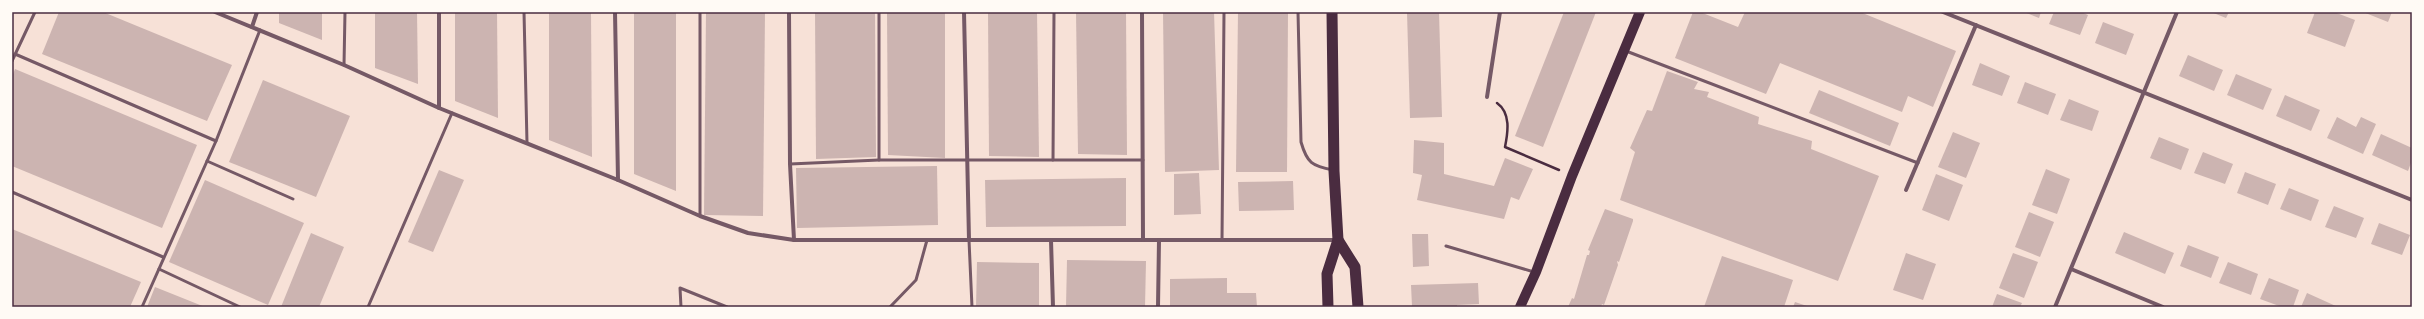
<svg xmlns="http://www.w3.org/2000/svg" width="2424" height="319" viewBox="0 0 2424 319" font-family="'PT Sans',sans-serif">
<rect width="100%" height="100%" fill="#f7e1d7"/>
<g fill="#ccb4b1">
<polygon points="59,12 103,12 232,65 207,121 42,54"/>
<polygon points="279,12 322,12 322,40 279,23"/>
<polygon points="375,12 417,12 418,84 375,68"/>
<polygon points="455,12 497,12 498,118 455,101"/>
<polygon points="549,12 591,12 592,157 549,140"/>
<polygon points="634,12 676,12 676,191 634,174"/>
<polygon points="706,12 765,12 763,216 704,215"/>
<polygon points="815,12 875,12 876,157 816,159"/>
<polygon points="887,12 945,12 945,158 888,155"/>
<polygon points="988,12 1037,12 1039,157 989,156"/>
<polygon points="1076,12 1126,12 1127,155 1078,154"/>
<polygon points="1163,12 1214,12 1219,170 1165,172"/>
<polygon points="1238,12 1288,12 1287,172 1236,172"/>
<polygon points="1407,12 1439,12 1442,117 1410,118"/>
<polygon points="1564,12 1596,12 1543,147 1515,136"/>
<polygon points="1693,12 1700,12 1738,27 1745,12 1860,12 1956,51 1933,107 1908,96 1902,112 1780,63 1766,94 1675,58"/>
<polygon points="2024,12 2041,12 2039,18"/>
<polygon points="2054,12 2081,12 2088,15 2080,35 2049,24"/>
<polygon points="2211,12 2229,12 2226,18"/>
<polygon points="2315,12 2334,12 2355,20 2345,47 2307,33"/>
<polygon points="2363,12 2392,12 2388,22"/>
<polygon points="2103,22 2134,34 2126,55 2095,43"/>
<polygon points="2188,55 2223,70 2214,91 2179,76"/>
<polygon points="1980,63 2010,76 2002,96 1972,85"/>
<polygon points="15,69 197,145 162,228 12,166 12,77"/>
<polygon points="1667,71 1698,82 1694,89 1709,92 1707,97 1759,117 1758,124 1812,141 1811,149 1879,176 1838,281 1620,200 1635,152 1630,148 1647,110 1652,111"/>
<polygon points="2236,74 2272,89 2263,110 2227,95"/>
<polygon points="263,80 350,116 316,197 229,162"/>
<polygon points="2025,82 2056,94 2048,115 2017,103"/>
<polygon points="1819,90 1899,123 1890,146 1809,113"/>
<polygon points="2285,95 2320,110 2311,131 2276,116"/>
<polygon points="2069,99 2099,111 2092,131 2060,120"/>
<polygon points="2337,117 2356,127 2361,117 2376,124 2363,154 2327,138"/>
<polygon points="1953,132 1980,143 1966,178 1938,167"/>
<polygon points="2381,134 2412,148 2412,160 2408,171 2372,155"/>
<polygon points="2159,137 2189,149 2181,170 2150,158"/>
<polygon points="1414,140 1444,143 1444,174 1494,186 1505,158 1533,169 1519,200 1511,197 1504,219 1417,200 1422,175 1413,173"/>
<polygon points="2203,152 2233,164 2225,184 2194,173"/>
<polygon points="937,166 938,225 797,228 796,168"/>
<polygon points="2046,169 2070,179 2057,214 2032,205"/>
<polygon points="439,170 464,180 433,252 408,242"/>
<polygon points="2245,172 2276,184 2268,205 2237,193"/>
<polygon points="1199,173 1201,214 1174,215 1174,174"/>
<polygon points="1936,174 1963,185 1949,221 1922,210"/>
<polygon points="1126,178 1126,226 986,227 985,180"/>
<polygon points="205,180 304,223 268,305 169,262"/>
<polygon points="1293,181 1294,210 1239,211 1238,182"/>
<polygon points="2289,188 2319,200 2311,221 2280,209"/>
<polygon points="2334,206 2364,218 2356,238 2325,227"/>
<polygon points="1605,209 1633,219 1633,221 1619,262 1617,261 1618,265 1604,305 1602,304 1601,307 1568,307 1572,298 1574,299 1587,255 1589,255 1590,251 1588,250"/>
<polygon points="2029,212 2054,222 2040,257 2015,247"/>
<polygon points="2379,223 2410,235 2402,255 2371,244"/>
<polygon points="12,229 141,282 130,307 12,307"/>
<polygon points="2124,232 2174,253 2165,274 2115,253"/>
<polygon points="311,233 344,247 319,307 281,307"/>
<polygon points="1412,234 1428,234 1429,266 1413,267"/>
<polygon points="2188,245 2219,257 2211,278 2180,266"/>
<polygon points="1906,253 1936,264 1923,300 1893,290"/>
<polygon points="2013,253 2038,262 2024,298 1999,288"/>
<polygon points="1722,256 1793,280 1784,307 1704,307"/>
<polygon points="1067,260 1146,261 1145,307 1066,307"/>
<polygon points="977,262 1039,263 1039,307 976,307"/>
<polygon points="2228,262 2258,274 2251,295 2219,283"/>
<polygon points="1227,278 1227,293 1256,293 1257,307 1170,307 1170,279"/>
<polygon points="2269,278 2299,290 2293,307 2282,307 2260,299"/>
<polygon points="1478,283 1479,304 1457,305 1457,307 1412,306 1411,285"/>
<polygon points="155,287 205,307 147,307"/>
<polygon points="2307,293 2338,307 2301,307"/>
<polygon points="1997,294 2022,303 2020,307 1992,307"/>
<polygon points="1795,302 1810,307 1793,307"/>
</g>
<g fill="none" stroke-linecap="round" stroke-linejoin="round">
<path stroke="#4a2c40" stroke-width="2.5" d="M1497,103C1511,113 1508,132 1505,147L1559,170"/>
<g stroke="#755966" stroke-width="3">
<polyline points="524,12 527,143"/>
<path d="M1298,12L1301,142C1307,163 1312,166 1333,170"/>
<polyline points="1626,51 1918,163"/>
<polyline points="15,54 216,141"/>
<polyline points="12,61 35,12"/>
<polyline points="344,65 345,12"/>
<polyline points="879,160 879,12"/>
<polyline points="1053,160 1054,12"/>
<polyline points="207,161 293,199"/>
<polyline points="790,164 879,160 1143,160"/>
<polyline points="12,192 163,257"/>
<polyline points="700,216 700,12"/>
<polyline points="969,240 972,307"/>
<polyline points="1222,240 1224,12"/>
<polyline points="1446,246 1534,272"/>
<polyline points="159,269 240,307"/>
<polyline points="142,307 216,141 260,30"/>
<polyline points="368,307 452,113"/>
<polyline points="681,307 680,288 727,307"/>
<polyline points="890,307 916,280 927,240"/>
</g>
<g stroke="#755966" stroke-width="4">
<polyline points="215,12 344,65 439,108 618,180 700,216 748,233 794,240 1336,240"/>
<polyline points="615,12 618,180"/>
<polyline points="789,12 790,164 794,240"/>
<polyline points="964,12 969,240"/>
<polyline points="1142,12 1143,240"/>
<polyline points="1943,12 2412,200"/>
<polyline points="252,27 257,12"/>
<polyline points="1487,97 1500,12"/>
<polyline points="439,108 439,12"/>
<polyline points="1906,190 1976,25"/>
<polyline points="1051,240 1053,307"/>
<polyline points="2071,269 2163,307"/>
<polyline points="1158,307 1159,240"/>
<polyline points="2055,307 2177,12"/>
</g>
<polyline stroke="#4a2c40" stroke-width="10" points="1520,307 1536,272 1572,176 1640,12"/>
<g stroke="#4a2c40" stroke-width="11">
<polyline points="1338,240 1355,267 1358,307"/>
<polyline points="1328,307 1327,274 1338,240 1334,171 1332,12"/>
</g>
</g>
<rect width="2424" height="319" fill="none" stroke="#fffaf5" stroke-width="26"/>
<rect x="13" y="13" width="2398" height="293" fill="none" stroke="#4a2c40" stroke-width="1.5"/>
</svg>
